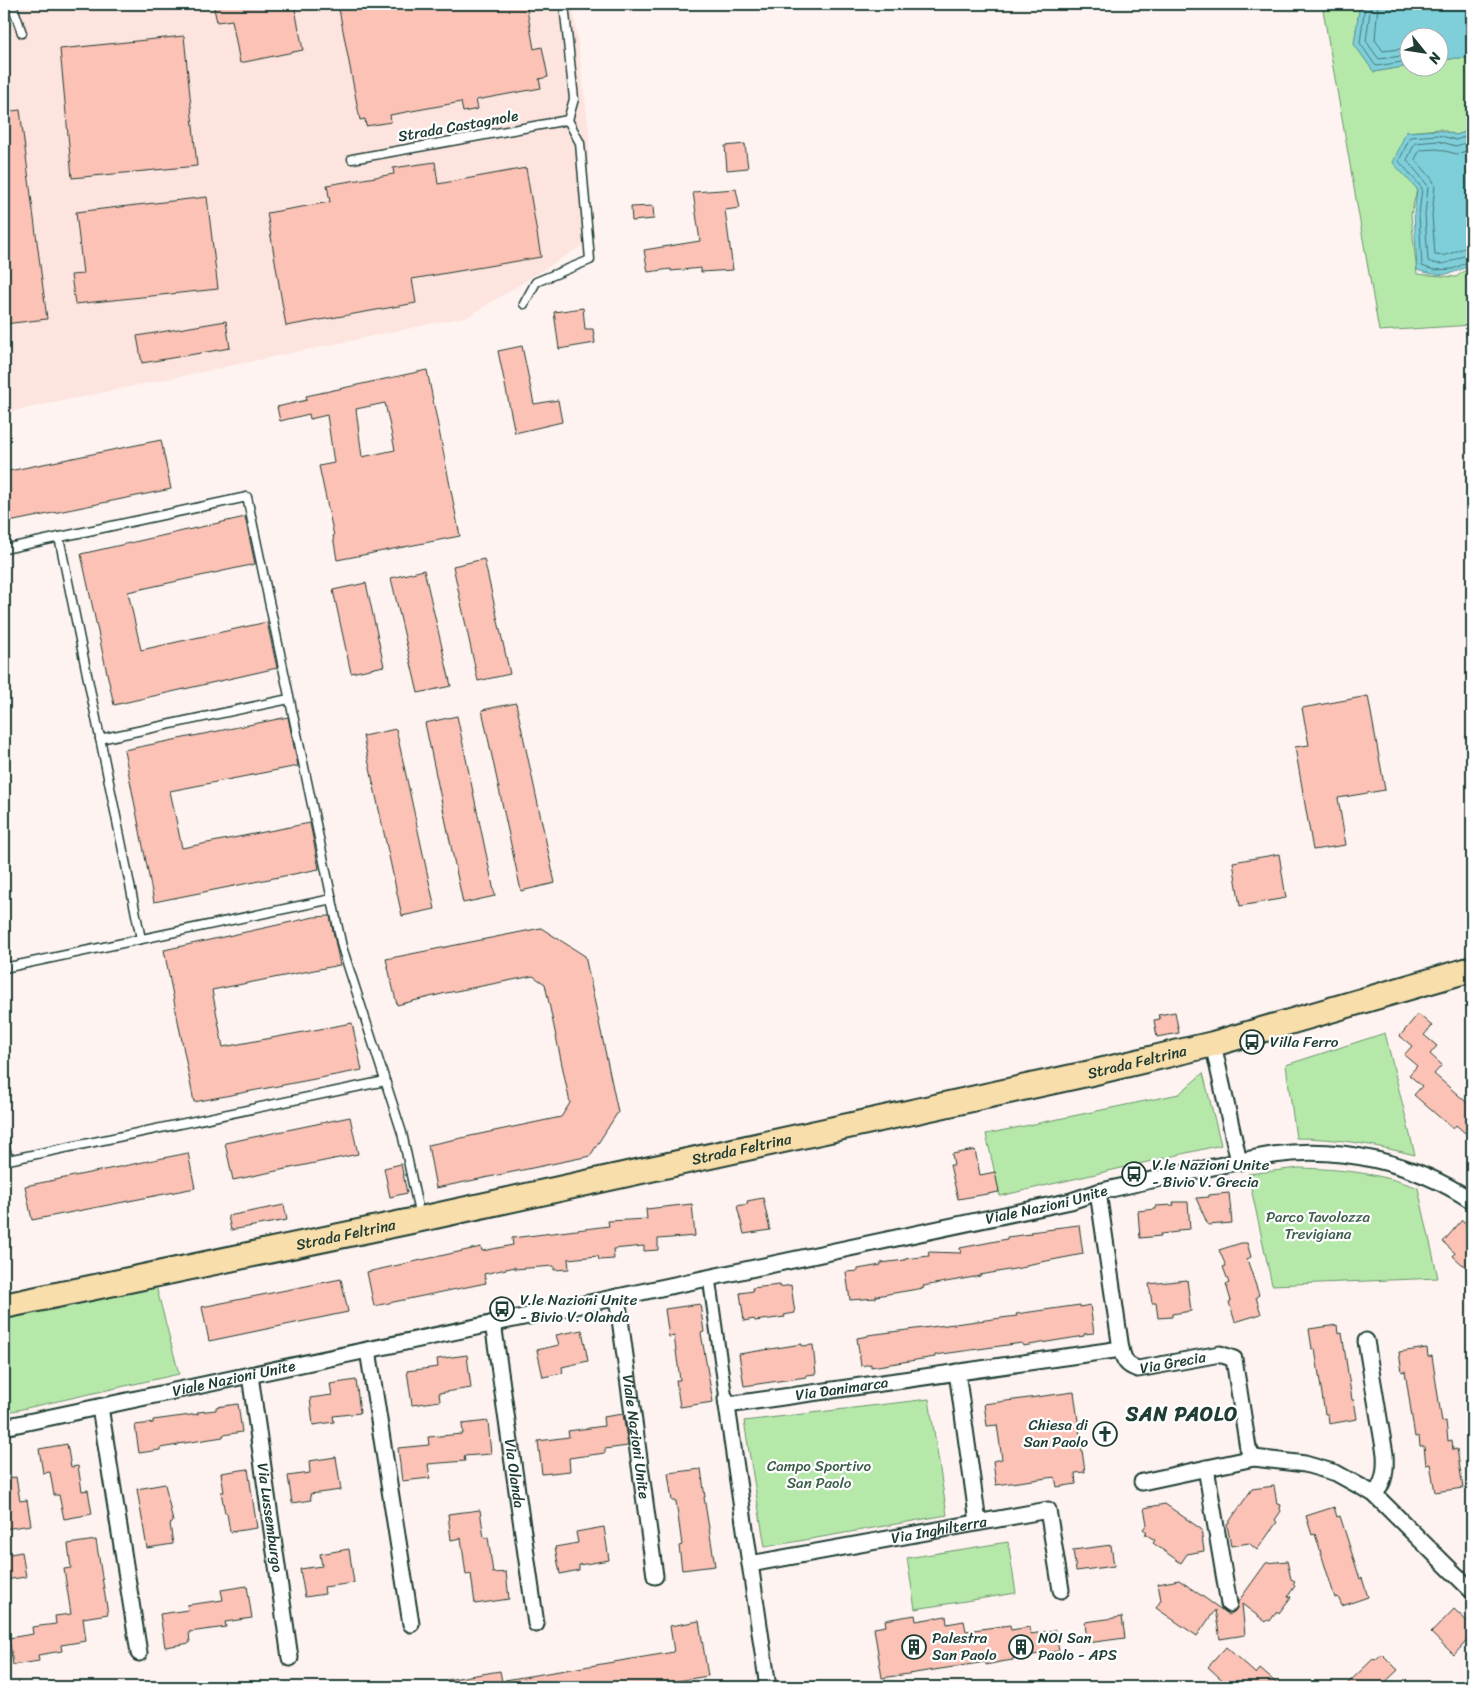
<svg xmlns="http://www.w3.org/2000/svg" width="1476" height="1691" viewBox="0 0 1476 1691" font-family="Sriracha,sans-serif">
<rect width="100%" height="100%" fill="#fef3f0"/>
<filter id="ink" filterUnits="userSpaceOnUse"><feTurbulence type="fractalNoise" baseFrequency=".02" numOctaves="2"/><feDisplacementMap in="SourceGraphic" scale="10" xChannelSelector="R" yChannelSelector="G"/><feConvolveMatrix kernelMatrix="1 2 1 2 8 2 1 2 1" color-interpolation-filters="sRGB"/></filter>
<g filter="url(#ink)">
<polygon fill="#fde4de" points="4,4 573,4 589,130 588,242 469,316 4,413"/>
<g fill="#b6e9a9" stroke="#6a936e">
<polygon points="1322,4 1360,4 1354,44 1374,72 1408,66 1408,68 1438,68 1439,61 1456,58 1472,58 1472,122 1469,131 1456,135 1440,129 1406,132 1417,189 1411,215 1417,274 1456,277 1472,266 1472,325 1379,331"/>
<path d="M1385,1033L1415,1155C1375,1145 1338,1138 1296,1138L1286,1065Z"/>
<polygon points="1203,1073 1221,1145 1000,1196 986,1134 1179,1094"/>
<path d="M1299,1168C1340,1169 1380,1173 1418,1188L1438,1278L1272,1285L1248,1174Z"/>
<polygon points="156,1286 179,1374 4,1413 4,1319"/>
<polygon points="929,1399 947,1515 765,1547 744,1421"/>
<polygon points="1008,1542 1016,1593 915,1609 907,1558"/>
</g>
<g fill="#7fcfda" stroke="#599598">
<polygon points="1360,4 1472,4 1472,58 1456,58 1439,61 1438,38 1408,38 1408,66 1374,72 1354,44"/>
<path d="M1472,123V264C1450,276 1441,277 1417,270L1414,214L1417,189L1393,163L1406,132L1439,130L1456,135L1469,131Z"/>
</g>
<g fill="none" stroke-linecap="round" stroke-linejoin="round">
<g stroke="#457776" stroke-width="1">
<polyline points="1365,4 1360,43 1375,65 1377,66 1408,61"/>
<polyline points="1371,4 1366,41 1378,58 1380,59 1408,55"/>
<polyline points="1378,4 1375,40 1383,51 1408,48"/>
<polyline points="1472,134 1456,140 1438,135 1410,137 1399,161 1422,188 1419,215 1422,266 1434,270 1453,269 1472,260"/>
<path d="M1472,141L1456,146L1438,141L1415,143L1407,160L1425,182L1428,187L1425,215L1428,261C1448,270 1456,255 1472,254"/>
<path d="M1472,149L1457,154L1437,149L1420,150L1415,159L1432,179L1435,185L1432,215L1435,255C1450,258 1458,247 1472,247"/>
</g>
</g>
<g fill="#fcc2b5" stroke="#1f3d34" fill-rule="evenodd">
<polygon points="213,4 294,4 303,50 240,63 232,20 217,22"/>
<polygon points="338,4 526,4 534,49 542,47 548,77 539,79 541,88 476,100 478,109 463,112 461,102 390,115 391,122 366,126 365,119 360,120"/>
<polygon points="184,36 197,166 72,178 60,49"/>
<polygon points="20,110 47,319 4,324 4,112"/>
<polygon points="745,144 748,168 727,170 725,146"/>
<polygon points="435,162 438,184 526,168 541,257 412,279 416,303 286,326 267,213 330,202 327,185 394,174 393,168"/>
<polygon points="736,189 740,208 725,210 733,270 701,272 701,268 671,271 671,269 648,272 644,250 700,241 693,192"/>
<polygon points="207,197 218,289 75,304 71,275 83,274 76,212"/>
<polygon points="653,206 654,219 632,221 631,207"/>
<polygon points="583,308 585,329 593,329 595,343 559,349 554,312"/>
<polygon points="226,321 230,348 142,363 137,336"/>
<polygon points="522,346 534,404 558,400 562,422 515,433 498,351"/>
<path d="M427,370L460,536L337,560L333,536H334L319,466L334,463L327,415L310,419L309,414L280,421L277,407L307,400L306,396ZM385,403L395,450L362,457L356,409Z"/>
<polygon points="161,440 171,489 4,523 4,472"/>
<polygon points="245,517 255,564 128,592 141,650 267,622 277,668 114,705 81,554"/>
<polygon points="484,559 510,674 478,681 453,566"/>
<polygon points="424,570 451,686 418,693 391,578"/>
<polygon points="366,583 384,666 351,673 333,590"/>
<polygon points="1368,696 1385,790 1338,798 1346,845 1313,850 1295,747 1309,745 1302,708"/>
<polygon points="516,703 555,883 521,891 482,710"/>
<polygon points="457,716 495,896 463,903 425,723"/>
<polygon points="288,717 298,766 170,791 182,848 310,823 319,869 154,902 124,750"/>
<polygon points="396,729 435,909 402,916 363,736"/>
<polygon points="1279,854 1286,898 1240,906 1233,862"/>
<polygon points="330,916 340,965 212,990 223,1047 352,1023 362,1070 194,1102 164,950 314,917"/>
<polygon points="541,928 585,956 618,1112 590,1156 436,1188 428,1145 561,1117 570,1103 545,984 533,976 446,993 397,1005 386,959"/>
<polygon points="1175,1012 1179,1033 1157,1037 1154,1020 1160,1019 1158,1015"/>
<polygon points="1418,1014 1432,1026 1424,1035 1437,1046 1430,1054 1442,1065 1434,1074 1472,1107 1472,1139 1456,1125 1453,1129 1414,1095 1422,1086 1409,1075 1417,1066 1404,1055 1412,1046 1400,1036"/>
<polygon points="350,1117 358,1154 233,1180 225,1143"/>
<polygon points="975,1150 980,1175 995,1172 999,1192 958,1199 950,1165 954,1165 952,1154"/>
<polygon points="188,1153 195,1188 32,1220 25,1186"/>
<polygon points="401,1164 407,1193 390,1197 384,1168"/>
<polygon points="1229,1193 1232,1223 1208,1225 1196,1198 1209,1197 1209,1195"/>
<polygon points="763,1198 770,1230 744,1234 737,1206 748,1204 747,1201"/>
<polygon points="1173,1202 1188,1202 1190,1229 1178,1230 1178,1232 1160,1234 1161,1236 1140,1238 1138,1211 1156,1209 1156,1206 1174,1205"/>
<polygon points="692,1204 695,1236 658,1239 658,1250 644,1251 644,1246 613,1249 614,1259 599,1260 598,1256 568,1259 569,1269 554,1270 554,1266 515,1269 515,1267 484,1274 486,1283 374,1306 367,1272 481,1247 482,1251 513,1245 512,1238 609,1226 608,1221 647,1219 646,1209"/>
<polygon points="284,1205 287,1220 231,1230 228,1216"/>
<polygon points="1462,1220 1472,1229 1472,1273 1453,1256 1455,1253 1443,1242"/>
<polygon points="1079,1225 1083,1254 1026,1265 1026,1267 980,1275 980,1276 923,1286 924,1288 876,1296 876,1298 850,1300 846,1272 858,1271 858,1269 881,1265 881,1263 905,1260 905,1259 929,1256 928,1252 961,1253 960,1248 1007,1239 1007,1237 1031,1234 1030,1232 1054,1229 1054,1228"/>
<polygon points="1241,1243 1247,1243 1251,1257 1247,1259 1259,1295 1256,1297 1261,1314 1235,1322 1229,1302 1231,1301 1226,1284 1229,1283 1223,1267 1226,1266 1219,1250"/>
<polygon points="341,1279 348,1312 209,1341 202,1307"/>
<polygon points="1187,1280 1191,1311 1172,1314 1172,1317 1158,1318 1156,1303 1152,1303 1149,1284"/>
<polygon points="780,1285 780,1287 791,1285 795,1313 784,1315 785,1317 755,1321 754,1319 744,1321 740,1293 753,1291 752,1288"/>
<polygon points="700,1304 704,1332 701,1333 713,1402 680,1407 676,1380 680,1380 674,1336 669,1337 665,1309"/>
<polygon points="1080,1305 1080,1307 1090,1305 1094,1333 1084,1334 1084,1336 1023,1346 1022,1343 935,1355 935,1357 871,1367 871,1364 861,1366 857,1338 868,1336 868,1335 1017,1316 1016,1314"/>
<polygon points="1337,1325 1338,1334 1342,1333 1352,1400 1354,1400 1357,1419 1329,1424 1328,1414 1325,1414 1315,1349 1312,1349 1309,1329"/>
<polygon points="582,1330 588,1361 562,1367 563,1373 543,1377 537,1350 559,1345 556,1335"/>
<polygon points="802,1344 802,1346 813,1345 816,1374 806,1375 806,1377 744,1386 739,1354"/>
<polygon points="1427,1348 1428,1357 1432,1356 1442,1422 1446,1421 1448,1441 1452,1440 1453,1450 1457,1449 1463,1488 1435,1492 1430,1464 1426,1465 1424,1446 1420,1446 1419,1436 1415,1437 1405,1371 1402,1372 1399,1352"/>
<polygon points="467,1355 471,1388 439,1393 440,1401 412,1405 407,1371 438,1367 437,1359"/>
<polygon points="356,1380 360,1413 333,1416 334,1422 313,1425 310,1398 332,1395 330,1384"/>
<polygon points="1074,1392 1085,1472 1075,1473 1076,1484 1057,1487 1055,1477 996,1485 993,1461 1002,1459 997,1425 987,1426 984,1404"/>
<polygon points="238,1404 242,1432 223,1435 223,1437 178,1444 178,1445 160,1448 160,1450 139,1453 135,1425 153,1423 153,1420 198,1414 198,1412 216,1410 216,1407"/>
<polygon points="623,1414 628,1446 605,1449 605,1453 569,1458 570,1471 542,1474 538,1441 569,1437 568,1431 604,1426 603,1417"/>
<polygon points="488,1421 491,1454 464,1456 465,1461 428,1464 430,1478 402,1481 398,1448 429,1445 428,1437 463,1434 462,1424"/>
<polygon points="67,1444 71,1467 78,1466 82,1491 88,1490 92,1514 64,1519 59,1495 54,1495 50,1472 43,1473 39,1449"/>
<polygon points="336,1457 341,1490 310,1494 311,1500 292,1503 288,1476 310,1473 309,1461"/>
<polygon points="248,1469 257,1528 230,1532 227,1513 225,1513 221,1492 224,1492 221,1473"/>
<polygon points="701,1469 705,1497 704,1497 715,1566 682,1570 679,1546 682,1545 676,1501 672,1501 668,1473"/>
<polygon points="16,1477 20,1501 27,1500 31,1525 4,1529 4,1479"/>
<polygon points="165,1484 173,1522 170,1524 173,1544 147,1548 137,1489"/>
<polygon points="1274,1486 1277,1503 1281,1505 1280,1509 1281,1511 1275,1520 1277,1522 1257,1550 1249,1543 1231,1546 1227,1525 1252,1489"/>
<polygon points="1165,1504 1201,1529 1204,1551 1187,1554 1181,1563 1153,1543 1155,1540 1145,1534 1147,1532 1143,1529 1147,1524 1144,1508"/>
<polygon points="1334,1507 1337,1517 1340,1516 1360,1579 1362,1578 1368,1597 1342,1606 1338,1597 1335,1598 1315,1534 1312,1535 1306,1516"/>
<polygon points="480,1510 484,1538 488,1537 493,1573 506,1572 509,1599 475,1604 471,1574 466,1575 461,1538 451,1540 448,1514"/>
<polygon points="604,1527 609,1560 579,1565 579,1570 560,1574 555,1547 578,1543 576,1532"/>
<polygon points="96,1540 108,1614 83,1618 86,1641 61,1645 62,1651 38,1655 39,1661 13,1665 9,1638 33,1634 32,1627 56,1624 55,1616 71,1614 64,1569 71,1568 68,1544"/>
<polygon points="1111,1545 1114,1566 1076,1571 1073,1550"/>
<polygon points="349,1549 354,1583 324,1587 325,1594 305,1597 300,1569 322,1566 320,1554"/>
<polygon points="22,1552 26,1577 4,1580 4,1555"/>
<polygon points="1287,1561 1291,1579 1295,1581 1293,1584 1295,1586 1288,1596 1291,1597 1279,1613 1277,1611 1270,1621 1268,1620 1266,1622 1242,1604 1245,1635 1220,1639 1215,1610 1197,1636 1156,1608 1161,1600 1158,1584 1179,1580 1229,1615 1235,1611 1238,1602 1266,1563"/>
<polygon points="247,1586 252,1618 225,1622 226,1627 189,1632 190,1643 165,1647 160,1614 188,1610 187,1605 223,1600 221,1590"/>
<polygon points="1454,1609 1472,1626 1472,1635 1454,1655 1431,1633"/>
<polygon points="915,1615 916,1621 946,1616 947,1624 964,1621 966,1631 1010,1625 1011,1630 1030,1627 1031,1634 1055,1630 1059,1651 1013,1658 1013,1660 1000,1662 986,1665 986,1662 882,1678 874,1628 886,1626 885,1620"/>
<polygon points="1122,1617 1125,1638 1087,1643 1085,1622"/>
<polygon points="699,1621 708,1676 639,1687 506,1687 505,1680 674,1652 670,1626"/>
<polygon points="1226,1647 1256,1674 1260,1669 1281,1687 1230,1687 1208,1667"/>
<polygon points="1382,1654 1398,1670 1380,1687 1344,1687 1373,1659 1375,1660"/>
<polygon points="500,1671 503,1687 447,1687 446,1680"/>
</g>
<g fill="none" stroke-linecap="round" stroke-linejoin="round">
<g stroke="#1f3d34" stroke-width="11">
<g id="service">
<polyline points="12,4 22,33"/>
<polyline points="352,159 568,120 574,99 564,4"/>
<polyline points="524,304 536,282 590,260 580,143 568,120"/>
<polyline points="59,537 141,939"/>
<polyline points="4,549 247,497 342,947 402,1133 420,1217"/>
<polyline points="100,739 289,699"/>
<polyline points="4,968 332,899"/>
<polyline points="4,1141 8,1160 385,1081"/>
</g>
</g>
<g stroke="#1f3d34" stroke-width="15">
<polyline id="pedestrian" points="709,1278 726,1399"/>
</g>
<g stroke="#1f3d34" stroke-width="19">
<g id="minor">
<polyline points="1213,1044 1239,1162"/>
<path id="s1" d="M1098,1192L1121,1349C1124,1361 1127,1366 1138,1369L1220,1354L1234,1359L1248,1448L1254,1458L1305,1464L1336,1473L1374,1494L1472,1591"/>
<path id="s2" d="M617,1297L655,1576"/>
<path id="s3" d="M493,1323L536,1624"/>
<path d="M1366,1341L1385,1454C1386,1469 1385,1484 1374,1494"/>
<polyline points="368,1350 411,1624"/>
<polyline points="957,1372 978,1522"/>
<path id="s4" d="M250,1375L290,1658"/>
<polyline points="726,1399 768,1687"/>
<path id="s5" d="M727,1405L1121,1349"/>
<polyline points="100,1407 139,1653"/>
<path id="s6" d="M4,1427L1071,1201L1098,1192C1136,1183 1175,1175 1213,1167C1233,1163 1253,1158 1273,1155C1340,1145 1416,1163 1472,1201"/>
<polyline points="1206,1468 1229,1604"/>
<polyline points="1142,1482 1254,1458"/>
<path id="s7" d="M750,1564L1048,1510L1061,1590"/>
</g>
</g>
<g stroke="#1f3d34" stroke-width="28">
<g id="primary">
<path id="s8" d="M4,1306L421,1219L1091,1073L1213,1044L1472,969"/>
</g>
</g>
<use href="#service" stroke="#fff" stroke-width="8"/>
<use href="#pedestrian" stroke="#fff" stroke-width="11"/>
<use href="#minor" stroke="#fff" stroke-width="15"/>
<use href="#primary" stroke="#f8deab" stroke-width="24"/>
</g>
</g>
<defs>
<g id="bus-ring" transform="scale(1.25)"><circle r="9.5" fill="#fff" stroke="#1f3d34" stroke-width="1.5"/><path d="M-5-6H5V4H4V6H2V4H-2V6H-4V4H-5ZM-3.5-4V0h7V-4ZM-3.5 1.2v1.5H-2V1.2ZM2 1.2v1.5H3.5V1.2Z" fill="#1f3d34"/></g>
<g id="church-ring" transform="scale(1.25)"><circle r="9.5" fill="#fff" stroke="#1f3d34" stroke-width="1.5"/><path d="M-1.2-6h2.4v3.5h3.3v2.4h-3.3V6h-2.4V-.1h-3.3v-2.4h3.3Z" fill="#1f3d34"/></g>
<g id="building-ring" transform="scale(1.25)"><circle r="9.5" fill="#fff" stroke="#1f3d34" stroke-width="1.5"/><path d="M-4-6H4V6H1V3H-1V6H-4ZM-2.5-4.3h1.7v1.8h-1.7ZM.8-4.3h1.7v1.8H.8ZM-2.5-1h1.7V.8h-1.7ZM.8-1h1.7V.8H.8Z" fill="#1f3d34"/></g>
</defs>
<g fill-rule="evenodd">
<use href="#bus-ring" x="1252" y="1042"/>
<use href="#bus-ring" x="1134" y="1174"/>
<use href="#bus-ring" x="502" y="1309"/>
<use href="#church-ring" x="1105" y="1434"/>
<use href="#building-ring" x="914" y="1647"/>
<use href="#building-ring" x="1021" y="1647"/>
</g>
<g text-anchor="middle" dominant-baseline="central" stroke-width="4.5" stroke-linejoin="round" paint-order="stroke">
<g font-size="15" fill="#1f3d34" stroke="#fff">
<text transform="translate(458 126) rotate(-10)">Strada Castagnole</text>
<text stroke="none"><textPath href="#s8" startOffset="1159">Strada Feltrina</textPath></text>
<text stroke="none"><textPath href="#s8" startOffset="754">Strada Feltrina</textPath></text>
<text stroke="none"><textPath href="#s6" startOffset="1066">Viale Nazioni Unite</textPath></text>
<text stroke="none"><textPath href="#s8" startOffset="349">Strada Feltrina</textPath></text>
<text stroke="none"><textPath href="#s1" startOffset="222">Via Grecia</textPath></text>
<text stroke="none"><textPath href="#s6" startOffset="235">Viale Nazioni Unite</textPath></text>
<text stroke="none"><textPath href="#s5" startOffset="116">Via Danimarca</textPath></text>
<text stroke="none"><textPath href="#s2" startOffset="141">Viale Nazioni Unite</textPath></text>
<text stroke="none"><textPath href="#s3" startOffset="152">Via Olanda</textPath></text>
<text stroke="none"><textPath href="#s4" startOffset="144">Via Lussemburgo</textPath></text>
<text stroke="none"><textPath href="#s7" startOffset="192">Via Inghilterra</textPath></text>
</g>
<g font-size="15" fill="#1f3d34" stroke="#fff" text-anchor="start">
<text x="1270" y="1042">Villa Ferro</text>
<text x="1152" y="1165">V.le Nazioni Unite<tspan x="1152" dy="17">- Bivio V. Grecia</tspan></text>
<text x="520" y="1300">V.le Nazioni Unite<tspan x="520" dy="17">- Bivio V. Olanda</tspan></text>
<text x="1088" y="1425" text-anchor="end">Chiesa di<tspan x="1088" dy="17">San Paolo</tspan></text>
<text x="932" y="1638">Palestra<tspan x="932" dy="17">San Paolo</tspan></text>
<text x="1038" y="1638">NOI San<tspan x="1038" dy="17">Paolo - APS</tspan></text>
</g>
<g font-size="15" fill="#3d5f4b" stroke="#fff">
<text x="1318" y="1217">Parco Tavolozza<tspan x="1318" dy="17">Trevigiana</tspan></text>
<text x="819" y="1466">Campo Sportivo<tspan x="819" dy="17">San Paolo</tspan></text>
</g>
<g font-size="20" font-weight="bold" letter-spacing="1" fill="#1f3d34" stroke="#fff">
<text x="1182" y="1414">SAN PAOLO</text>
</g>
</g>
<rect width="1476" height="1691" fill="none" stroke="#fff" stroke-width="20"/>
<rect x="10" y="10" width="1456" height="1671" fill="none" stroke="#1f3d34" stroke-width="2" filter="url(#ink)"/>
<g transform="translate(1424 52) rotate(120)"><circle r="24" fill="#ffffff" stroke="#a5b1ae"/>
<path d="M0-4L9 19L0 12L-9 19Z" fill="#1f3d34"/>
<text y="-8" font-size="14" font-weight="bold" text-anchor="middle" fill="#1f3d34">N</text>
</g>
</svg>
